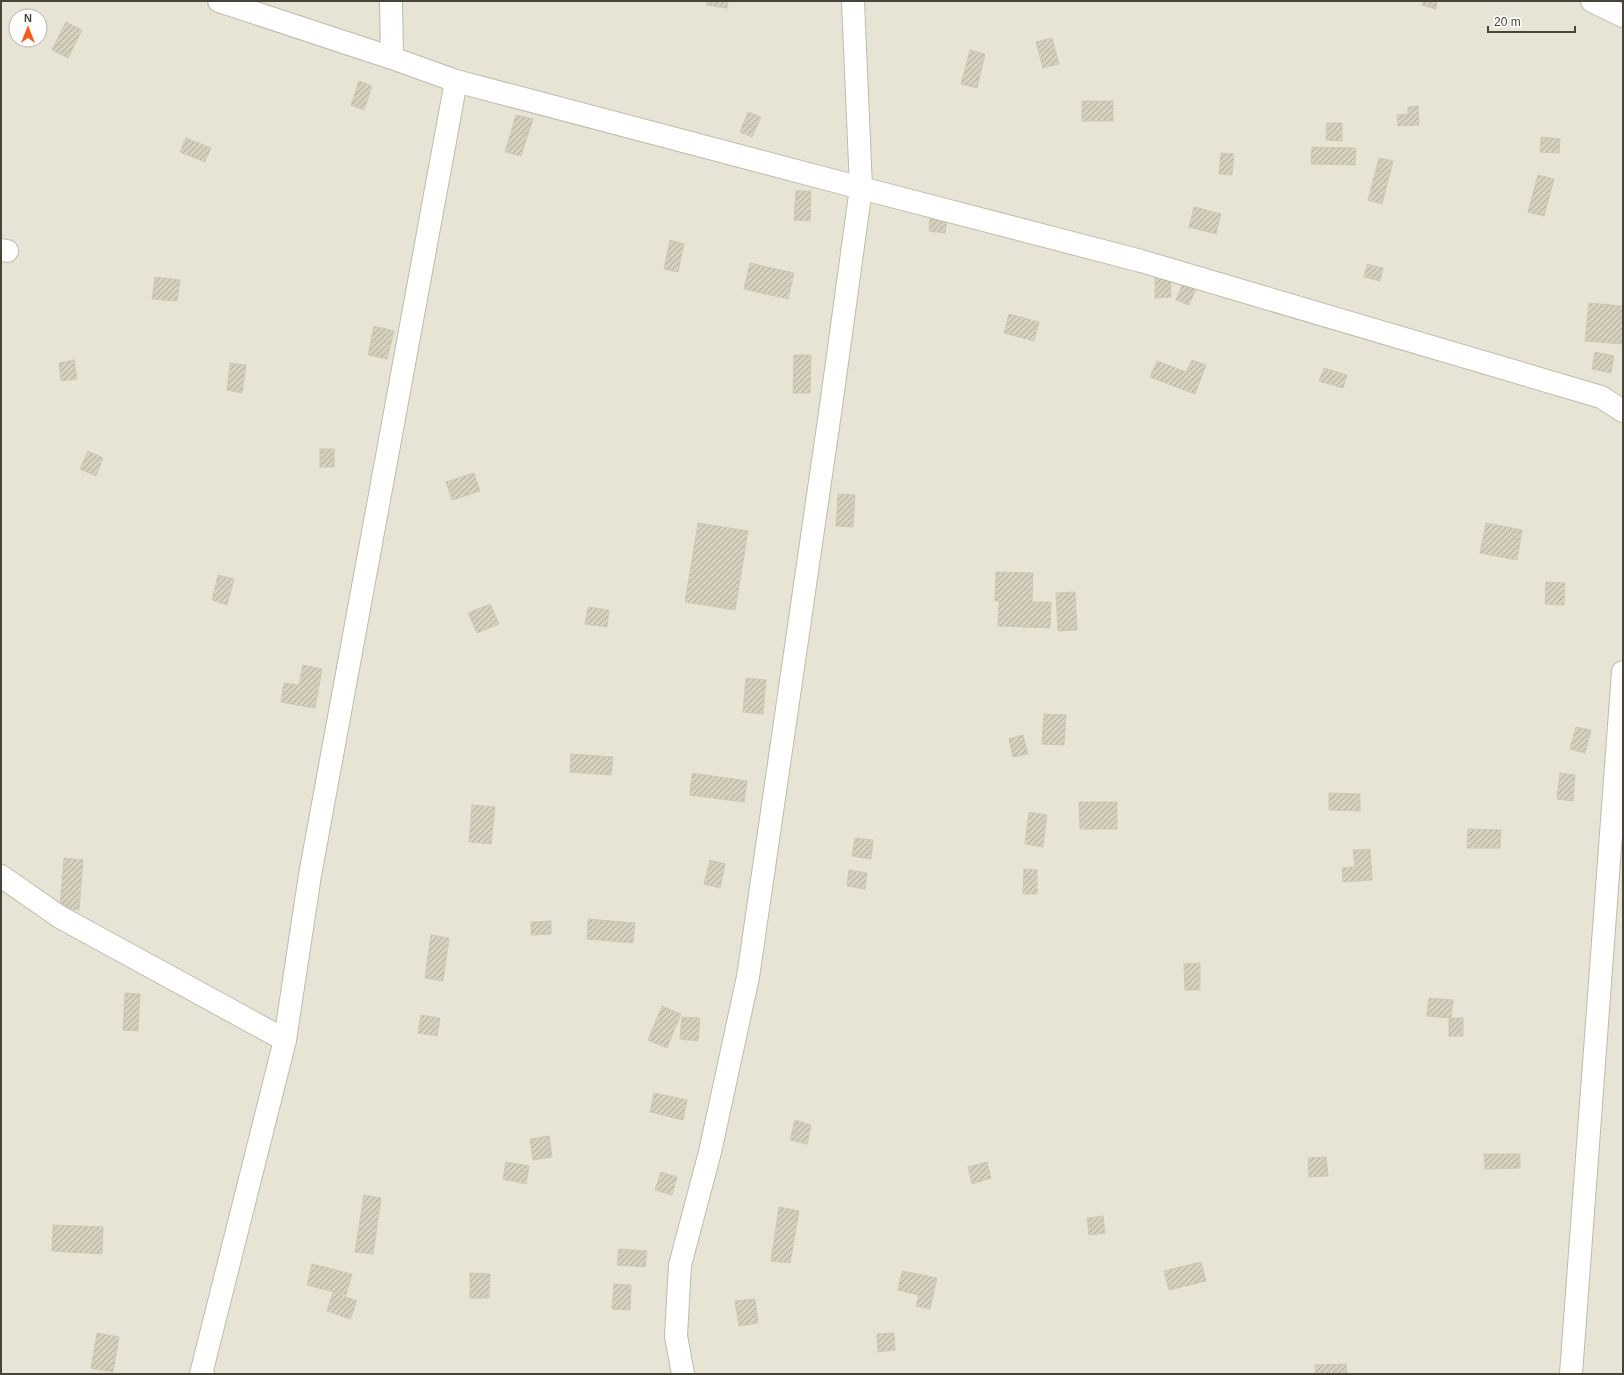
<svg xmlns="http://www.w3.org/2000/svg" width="1624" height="1375" viewBox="0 0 1624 1375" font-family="Arial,sans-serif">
<defs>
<pattern id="building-hatch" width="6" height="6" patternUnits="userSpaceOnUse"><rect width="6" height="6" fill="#d5cfbd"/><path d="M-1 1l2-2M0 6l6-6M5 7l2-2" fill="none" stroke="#afaa9a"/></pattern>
</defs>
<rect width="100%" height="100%" fill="#f4f2e8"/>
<path fill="#e7e4d6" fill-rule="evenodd" d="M1,1H1623V1374H1ZM16,16H40V40H16Z"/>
<g fill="url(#building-hatch)" stroke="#d0c8b1">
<polygon points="707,1 728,1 727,8 706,5"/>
<polygon points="1423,1 1437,1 1436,9 1422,5"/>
<polygon points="66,22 82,30 68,58 52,50"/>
<polygon points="1052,38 1059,64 1043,68 1036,42"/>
<polygon points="970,50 985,54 977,88 961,84"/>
<polygon points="359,81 372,86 364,110 351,105"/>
<rect x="1082" y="101" width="31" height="20"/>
<polygon points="1418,106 1419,125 1398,126 1397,115 1408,114 1408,107"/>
<polygon points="748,112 761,117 752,137 740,132"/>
<polygon points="516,115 533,119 521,156 505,152"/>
<polygon points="1327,123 1342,123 1342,141 1326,140"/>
<polygon points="1541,137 1560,139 1559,153 1540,152"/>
<polygon points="186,138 211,148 205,162 180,152"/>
<polygon points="1312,147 1356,148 1355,165 1311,164"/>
<polygon points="1221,153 1234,154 1232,175 1219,174"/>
<polygon points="1379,158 1393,161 1382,204 1368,200"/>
<polygon points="1538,175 1554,179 1544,216 1528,212"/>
<polygon points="796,191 811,191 810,221 794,220"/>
<polygon points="1194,207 1221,214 1216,234 1189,227"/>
<polygon points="930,217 947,219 945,233 929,231"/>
<polygon points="670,240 684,244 678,272 664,269"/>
<polygon points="750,263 794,273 788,299 744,289"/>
<polygon points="1367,264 1383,268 1380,281 1364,277"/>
<polygon points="1155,272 1170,272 1171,297 1155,298"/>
<polygon points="1186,276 1199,281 1189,305 1176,300"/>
<polygon points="155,277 180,280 177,301 152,299"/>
<polygon points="1589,303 1623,306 1623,344 1585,341"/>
<polygon points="1009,314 1039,322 1034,341 1004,333"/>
<polygon points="374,326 394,331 387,359 368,355"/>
<polygon points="1595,352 1614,356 1611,373 1592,369"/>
<polygon points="794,355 811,355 810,393 793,393"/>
<polygon points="74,360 77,379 61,381 59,363"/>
<polygon points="1192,360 1206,365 1195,394 1150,377 1157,361 1186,372"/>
<polygon points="230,363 246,365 242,393 227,390"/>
<polygon points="1324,368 1347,375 1343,388 1319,381"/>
<rect x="320" y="449" width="14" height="18"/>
<polygon points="88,451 103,458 96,476 80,469"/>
<polygon points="474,473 480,491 452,500 446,482"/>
<polygon points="838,494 855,495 853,527 836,526"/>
<polygon points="698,523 748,531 735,610 685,602"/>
<polygon points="1486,523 1522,530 1517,560 1480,553"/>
<polygon points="996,572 1033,573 1032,602 1051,602 1050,628 998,626 999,601 995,601"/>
<polygon points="218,575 234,579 227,605 212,600"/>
<polygon points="1546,582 1565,583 1564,605 1545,604"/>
<polygon points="1075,592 1077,630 1058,631 1056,593"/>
<polygon points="490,604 499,624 477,633 468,613"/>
<polygon points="588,607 609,610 607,627 585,624"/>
<polygon points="303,665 322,669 315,708 281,702 284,683 299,685"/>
<polygon points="746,678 766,680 763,714 743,712"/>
<polygon points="1044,714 1066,715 1064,745 1042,744"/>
<polygon points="1576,727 1591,730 1585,753 1570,749"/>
<polygon points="1023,735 1028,754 1013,757 1009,739"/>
<polygon points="571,754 613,757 611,775 570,772"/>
<polygon points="692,773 747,781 744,802 690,795"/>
<polygon points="1560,773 1575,775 1573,801 1557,799"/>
<polygon points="1329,793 1360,794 1360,811 1329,810"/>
<polygon points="1079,802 1117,802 1117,829 1080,829"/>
<polygon points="472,805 495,807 491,844 469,842"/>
<polygon points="1029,812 1047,815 1043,847 1025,844"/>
<polygon points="1468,829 1501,830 1500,848 1467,848"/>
<polygon points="855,838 873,840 871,859 852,856"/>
<polygon points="1370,849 1372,880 1343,882 1342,868 1355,867 1353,850"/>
<polygon points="64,858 83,860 79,910 60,908"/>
<polygon points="710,860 725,864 720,888 704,884"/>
<polygon points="1024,869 1037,870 1037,894 1023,894"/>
<polygon points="849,870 867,873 865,889 847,886"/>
<polygon points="588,919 635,923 633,943 587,939"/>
<polygon points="551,921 551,934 531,935 531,922"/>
<polygon points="431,935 449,938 443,981 425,978"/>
<polygon points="1200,963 1200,990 1185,990 1184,964"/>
<polygon points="125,993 140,994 138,1031 123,1030"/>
<polygon points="1429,998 1453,1000 1451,1018 1427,1016"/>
<polygon points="662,1006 681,1014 667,1048 648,1040"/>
<polygon points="421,1015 440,1018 437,1036 418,1033"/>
<polygon points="682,1017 700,1018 698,1041 680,1039"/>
<rect x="1449" y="1018" width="14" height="18"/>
<polygon points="654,1093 687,1100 683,1120 650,1112"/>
<polygon points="795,1120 811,1125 807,1144 790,1140"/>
<polygon points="549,1136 552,1157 533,1160 530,1139"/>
<polygon points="1484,1154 1520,1154 1520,1168 1485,1169"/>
<polygon points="1326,1157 1328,1176 1309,1177 1308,1158"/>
<polygon points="506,1162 529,1166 526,1184 503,1179"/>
<polygon points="987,1162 991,1178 972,1184 968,1167"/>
<polygon points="661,1172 677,1177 672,1195 655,1190"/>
<polygon points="364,1195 381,1198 373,1254 355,1252"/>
<polygon points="779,1207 799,1211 790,1263 771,1261"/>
<polygon points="1103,1216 1105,1233 1089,1235 1087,1218"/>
<polygon points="53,1225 103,1227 102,1254 52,1251"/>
<polygon points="619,1249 647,1251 645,1267 617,1265"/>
<polygon points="1201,1262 1206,1281 1169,1290 1164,1271"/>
<polygon points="312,1264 352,1274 346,1295 307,1285"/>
<polygon points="902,1271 937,1278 930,1309 916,1306 919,1295 898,1290"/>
<polygon points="470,1273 490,1274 489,1298 470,1298"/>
<polygon points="614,1284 631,1285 630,1310 612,1309"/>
<polygon points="333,1292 357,1301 350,1319 327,1311"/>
<polygon points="755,1299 758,1323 739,1326 735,1301"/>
<polygon points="97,1333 119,1337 113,1372 91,1368"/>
<polygon points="894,1333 895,1350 878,1352 877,1334"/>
<polygon points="1346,1364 1347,1374 1316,1374 1315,1365"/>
</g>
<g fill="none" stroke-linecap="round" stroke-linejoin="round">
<g stroke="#bfbbaa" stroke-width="24">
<g id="street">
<polyline points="219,1 392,58 456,81 861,188 853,1"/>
<polyline points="391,1 392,58"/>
<polyline points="1592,1 1623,16"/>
<polyline points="1,250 7,251"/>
<polyline points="1,876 60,917 285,1040"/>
<polyline points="203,1374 201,1374 285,1040 310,875 456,81"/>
<polyline points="683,1374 676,1336 680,1265 710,1152 748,977 831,406 861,188 1141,261 1601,397 1623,411"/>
<polyline points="1571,1374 1623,672"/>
</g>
</g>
<use href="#street" stroke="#fff" stroke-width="22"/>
</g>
<rect width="1624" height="1375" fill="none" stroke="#474337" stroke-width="4"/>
<g transform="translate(28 28)"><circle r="19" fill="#ffffff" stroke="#b5b4af"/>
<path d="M0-3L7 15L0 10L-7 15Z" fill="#f65c1d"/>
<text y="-6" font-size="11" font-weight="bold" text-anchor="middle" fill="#474337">N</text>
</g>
<path d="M1488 26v6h87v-6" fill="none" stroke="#474337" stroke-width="2"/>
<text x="1494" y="26" font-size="12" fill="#474337" stroke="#ffffff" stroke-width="3" paint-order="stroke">20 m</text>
</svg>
